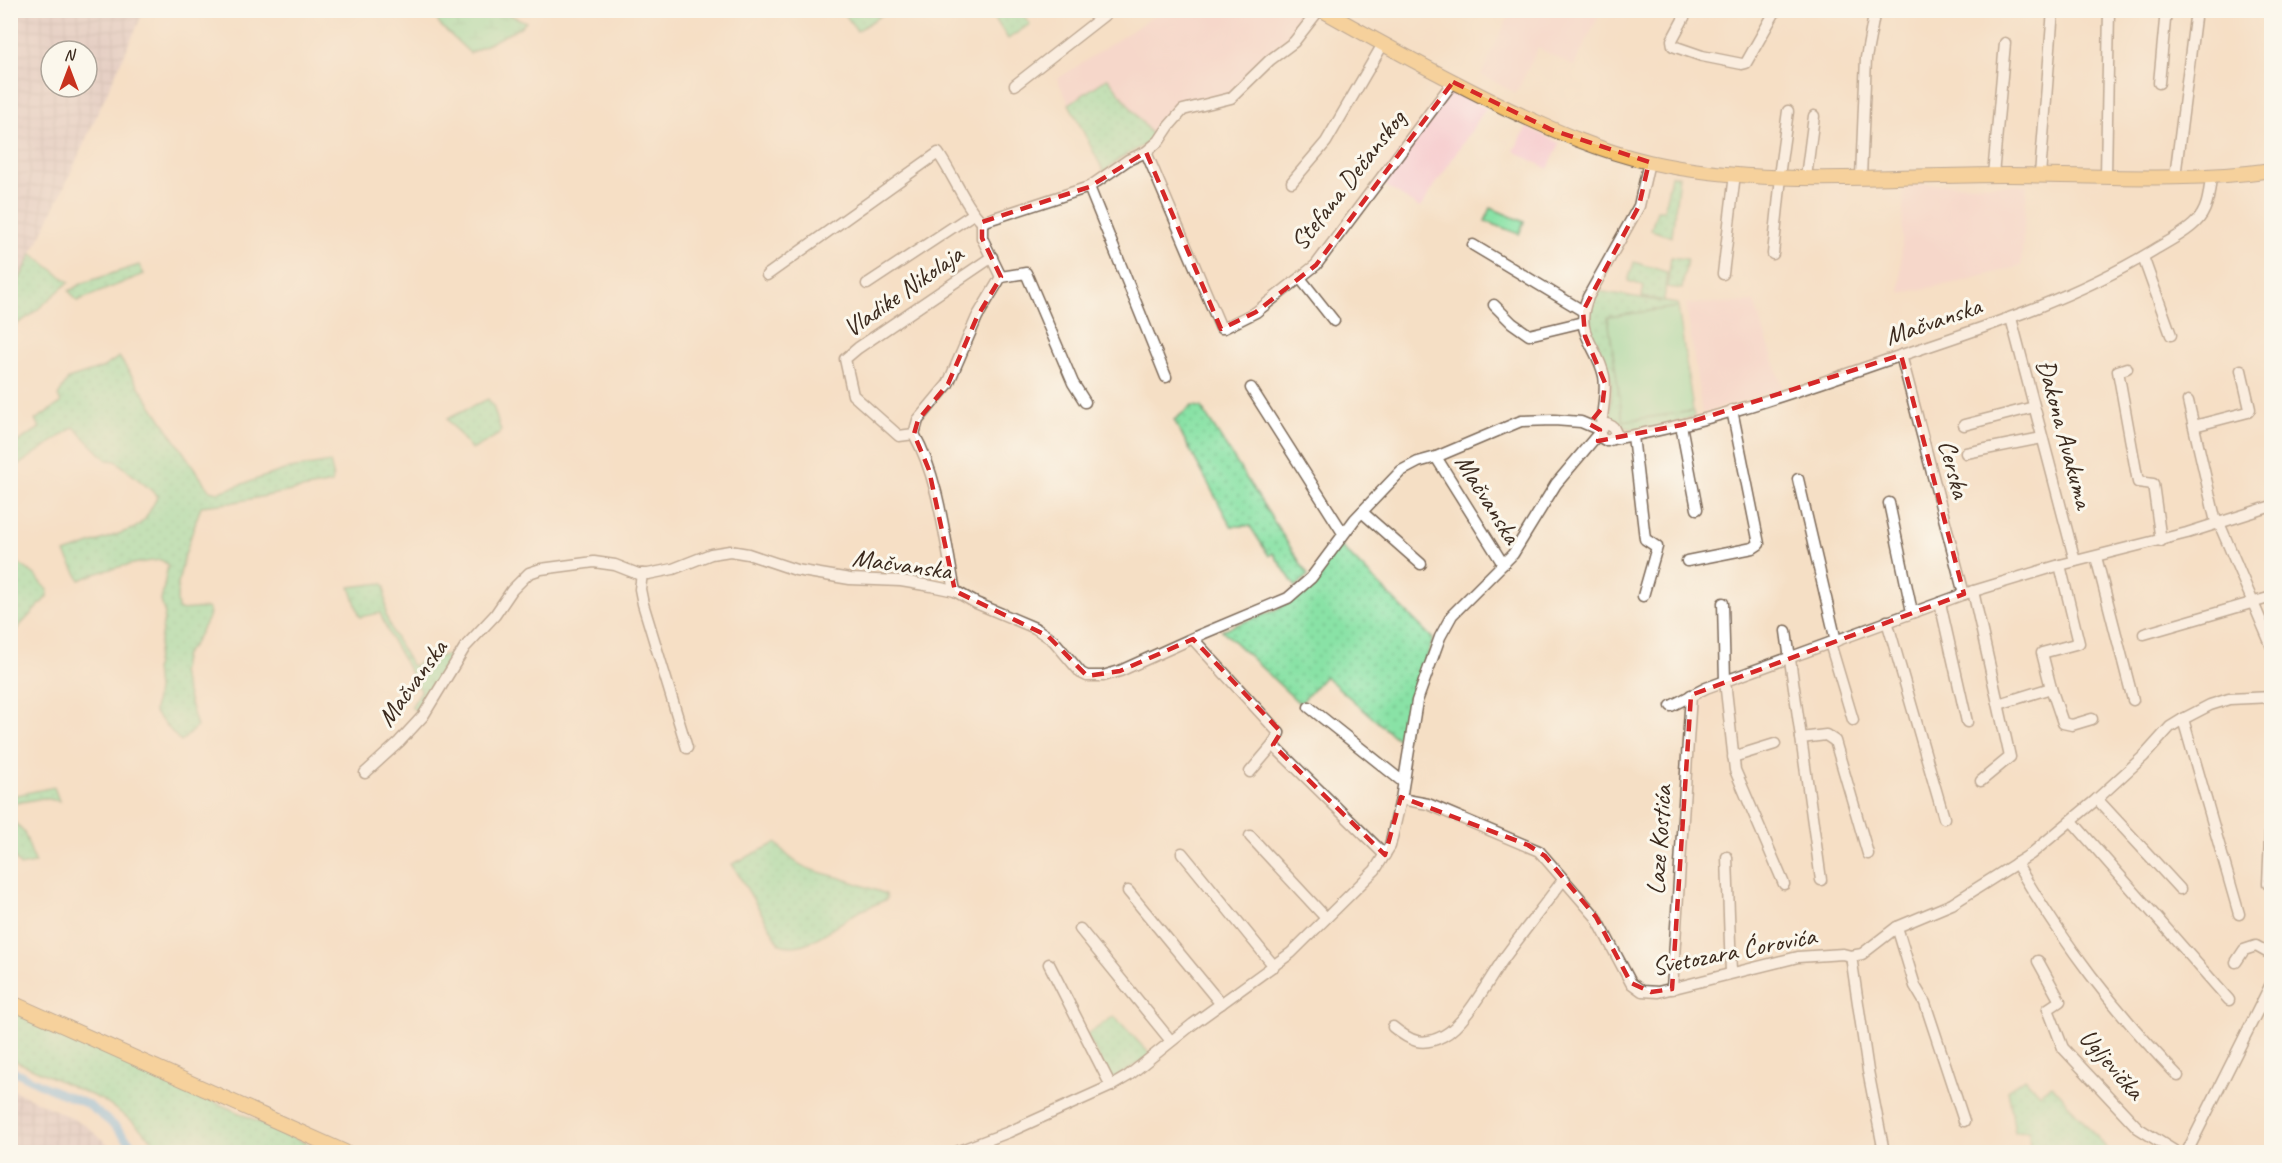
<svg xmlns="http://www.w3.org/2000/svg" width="2282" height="1163" viewBox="0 0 2282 1163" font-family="Caveat,sans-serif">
<defs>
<pattern id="industrial-grid" width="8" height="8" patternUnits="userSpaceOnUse" patternTransform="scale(1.5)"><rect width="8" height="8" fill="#d2bdc5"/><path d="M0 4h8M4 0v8" fill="none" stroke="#ac9a9f"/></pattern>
<pattern id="grass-dots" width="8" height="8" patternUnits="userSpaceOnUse" patternTransform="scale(1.5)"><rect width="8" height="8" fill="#89e2a6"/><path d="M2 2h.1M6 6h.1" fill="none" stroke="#77c28e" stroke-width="1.8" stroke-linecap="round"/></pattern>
<pattern id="wetland-marsh" width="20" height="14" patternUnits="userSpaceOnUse" patternTransform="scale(1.5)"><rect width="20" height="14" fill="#89e2a6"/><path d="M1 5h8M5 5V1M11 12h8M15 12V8" fill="none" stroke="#77c28e"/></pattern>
</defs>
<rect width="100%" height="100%" fill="#fbf7ec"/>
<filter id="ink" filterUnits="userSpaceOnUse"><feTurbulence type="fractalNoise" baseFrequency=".0167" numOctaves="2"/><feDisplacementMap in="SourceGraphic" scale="12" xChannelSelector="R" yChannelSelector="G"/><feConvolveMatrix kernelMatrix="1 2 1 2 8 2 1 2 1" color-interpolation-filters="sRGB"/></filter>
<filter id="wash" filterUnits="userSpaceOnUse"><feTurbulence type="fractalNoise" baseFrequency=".008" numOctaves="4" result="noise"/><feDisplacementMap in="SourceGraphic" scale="24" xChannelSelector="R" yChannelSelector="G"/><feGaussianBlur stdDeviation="1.35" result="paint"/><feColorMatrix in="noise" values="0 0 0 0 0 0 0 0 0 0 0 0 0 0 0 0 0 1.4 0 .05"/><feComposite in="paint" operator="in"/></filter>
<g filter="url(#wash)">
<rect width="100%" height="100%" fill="#f5dfc5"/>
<g fill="#f7cfd0">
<polygon points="1303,10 1312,16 1291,40 1232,93 1179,108 1170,114 1155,139 1108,78 1069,104 1057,79 1162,11"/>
<polygon points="1511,11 1511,10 1601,11 1574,66 1538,48 1516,93 1481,75"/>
<polygon points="1447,87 1486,108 1420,208 1377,180"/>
<polygon points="1527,127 1560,143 1548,169 1514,151"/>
<polygon points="1904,184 2027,185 2021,266 1959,282 1900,293"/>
<polygon points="1754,302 1783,388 1702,414 1686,304"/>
</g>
<g fill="url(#industrial-grid)" fill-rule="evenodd">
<path d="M11,11H144L61,194L11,297ZM51,51H87V87H51Z"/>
<polygon points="11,1089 84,1124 117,1152 11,1152"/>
</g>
<g fill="url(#grass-dots)" stroke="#628662" stroke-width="1.5">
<polygon points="847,11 847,10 888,11 857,31 844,13"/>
<polygon points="990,11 1021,11 1030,24 1008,39"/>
<polygon points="1108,78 1155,139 1119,159 1104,172 1069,104"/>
<polygon points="1671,175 1679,176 1672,237 1651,230 1657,210 1664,210"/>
<polygon points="32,254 69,282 30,316 11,328 11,297"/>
<polygon points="1671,257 1687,259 1682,289 1667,287"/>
<polygon points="1634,262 1667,272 1664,301 1642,297 1644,286 1628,281"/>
<polygon points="139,265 144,274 77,301 69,291 83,283"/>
<path d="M1598,291L1678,304V307L1608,317L1623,421L1693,411L1694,416C1671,425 1629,440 1611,418C1609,404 1613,389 1610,375C1600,336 1578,336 1598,291Z"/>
<path d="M119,357L209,490L219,492L284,470L330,462L333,474L332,483L230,503L201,506C194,529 170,588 179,610L208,608L210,614L194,644L185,654L181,673L197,726L181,742L154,712L157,689L155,668L165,614L161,601L168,565L161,560C132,563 107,568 80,580L65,553L135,528L145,519L158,496L116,461L107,460L74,427L11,470V446L40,428L35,420L61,403L58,396L68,379L102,368Z"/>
<polygon points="488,399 493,406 501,431 498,435 472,450 447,419"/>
<polygon points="1192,406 1201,407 1308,575 1296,587 1273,553 1269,556 1250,526 1231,526 1174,420"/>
<polygon points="1339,544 1433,639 1410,710 1405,738 1396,738 1325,676 1300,704 1222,630 1276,610 1297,597"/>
<polygon points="11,558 34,574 48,590 47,597 11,635"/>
<polygon points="382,583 385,586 386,616 393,633 412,666 431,657 454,655 419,713 411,707 421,691 390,637 380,613 360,617 350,587"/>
<polygon points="54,787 59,801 43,798 11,804 11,796"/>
<polygon points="11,819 24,832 35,863 20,866 11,852"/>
<path d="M776,843C802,874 815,869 850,881C862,885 874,890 886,894L887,899C877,904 866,908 856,913C835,925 805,954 780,944L732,864Z"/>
<polygon points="10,1010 326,1152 165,1152 132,1121 102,1100 11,1059"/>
<polygon points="1114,1016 1151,1055 1111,1081 1087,1035"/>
<polygon points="2025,1078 2039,1094 2052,1085 2110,1152 2030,1152 2029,1131 2015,1132 2008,1089"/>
</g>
<polygon fill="url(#wetland-marsh)" stroke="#628662" stroke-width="1.5" points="434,11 501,11 526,22 519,28 470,53 439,24"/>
<g fill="#89e2a6" stroke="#628662" stroke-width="1.5">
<polygon points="1491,208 1524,222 1519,234 1485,221"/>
<polygon points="1678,307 1693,411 1623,421 1608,317"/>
</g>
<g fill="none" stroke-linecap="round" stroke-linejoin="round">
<polyline stroke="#72b9e9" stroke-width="8" points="10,1069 48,1088 87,1104 115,1126 139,1152"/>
</g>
</g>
<g filter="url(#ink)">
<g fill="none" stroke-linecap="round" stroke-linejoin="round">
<g stroke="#7c6958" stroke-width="13">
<g id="minor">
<polyline points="1688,10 1672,40 1673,46 1702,56 1742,64 1746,63 1776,10"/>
<polyline points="2159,83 2166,10"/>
<polyline points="1015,85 1111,10"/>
<polyline points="1146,152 1221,328 1224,328 1256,312 1316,265 1453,82"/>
<polyline points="1993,175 2005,43"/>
<polyline points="2040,175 2053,10"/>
<polyline points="1779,176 1788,111"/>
<polyline points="2106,176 2109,10"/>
<polyline points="1806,177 1814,116"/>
<polyline points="1861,177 1866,58 1875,10"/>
<polyline points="2175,177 2196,10"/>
<polyline points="1292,182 1326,142 1383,44"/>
<polyline points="1089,187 1166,377"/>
<polyline points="982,222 982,238 1001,277"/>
<polyline points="1473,245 1583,311"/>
<polyline points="1773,254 1781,177"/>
<polyline points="2143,257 2171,335"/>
<polyline points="1723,274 1735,174"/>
<path d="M767,275L938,153C953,174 965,206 982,222L1089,187L1128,160L1146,152L1159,141L1169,126L1183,110L1231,98L1270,60L1294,42L1319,10"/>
<polyline points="1300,278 1334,321"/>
<polyline points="867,284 973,214"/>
<polyline points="1494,305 1512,323 1529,335 1583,322"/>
<polyline points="2011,318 2075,561"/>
<polyline points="1901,355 1964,594"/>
<polyline points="2127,368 2118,371 2138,482 2153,484 2161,541"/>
<polyline points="1251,388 1343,533"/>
<polyline points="2188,401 2215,518 2219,523 2272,647"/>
<polyline points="1681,425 1697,509"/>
<polyline points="1964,425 2034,407"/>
<polyline points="2194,426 2248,412 2250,409 2241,370"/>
<path d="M1601,427C1602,411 1607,392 1604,376C1597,344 1573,334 1588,297L1639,206L1649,162"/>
<polyline points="914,434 899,436 853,395 845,359 858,348 992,257"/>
<polyline points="1633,436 1645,539 1657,547 1643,596"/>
<path d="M1612,439C1713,423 1811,386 1908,353C1992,325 2077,297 2154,250C2167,242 2184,234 2195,223C2208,211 2209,194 2211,177"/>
<polyline points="1966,453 2042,438"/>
<polyline points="1436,457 1503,564"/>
<polyline points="1798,479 1836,641"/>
<polyline points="1889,503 1912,612"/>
<polyline points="1362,512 1421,564"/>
<polyline points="2096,557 2133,700"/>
<polyline points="1687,561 1753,548 1759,544 1732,410"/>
<polyline points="642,574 640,589 643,604 687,748"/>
<path d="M955,591C945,541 939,478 914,434L918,420L948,384L977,317L1001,277L1026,273L1073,383L1085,402"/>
<polyline points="1973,591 2010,757 1981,781"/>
<polyline points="1723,603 1725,681 1735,770 1784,884"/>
<polyline points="1940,603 1967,722"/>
<polyline points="1887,621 1944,818"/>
<polyline points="1786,631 1821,880"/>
<polyline points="2144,634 2272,597"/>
<polyline points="1193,639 1279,733 1273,745 1250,772"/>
<polyline points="1830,643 1853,720"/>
<polyline points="2051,688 2063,723 2072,725 2092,719"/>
<polyline points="1999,704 2051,688 2042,653 2079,643 2060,565"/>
<polyline points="1671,706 1706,688 1964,594 2060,565 2187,533 2272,506"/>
<polyline points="1309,707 1403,782"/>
<polyline points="2183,719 2239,914"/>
<polyline points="1801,738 1826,735 1835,741 1868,854"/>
<polyline points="1273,745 1385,855"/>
<polyline points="1733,757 1775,744"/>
<polyline points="365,773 399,742 423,716 465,647 495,615 512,590 529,573 541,569 594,562 615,565 638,574 648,574 673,569 711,554 730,551 748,554 796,570 850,579 901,581 931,586 955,591 976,603 1035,628 1054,641 1081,673 1087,676 1103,676 1120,671 1202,634 1288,598 1311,578 1355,519 1401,471 1418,462 1436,457 1521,421 1554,420 1581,422 1600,430 1600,437 1607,441 1612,439 1616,433 1613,427 1607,424 1600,430"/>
<polyline points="1401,799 1428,804 1539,851 1596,917 1631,983 1642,991 1658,992 1798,957 1843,954 1851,956 1862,954 1897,927 1952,904 2031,854 2097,799 2144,756 2170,727 2183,719 2210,705 2229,699 2272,697"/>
<polyline points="2097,799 2180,889"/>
<polyline points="2072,821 2229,1000"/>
<polyline points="1250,836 1325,917"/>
<polyline points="1182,853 1274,966"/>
<polyline points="1727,857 1731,973"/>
<path d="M2016,863C2064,944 2113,1009 2178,1076"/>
<polyline points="2268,884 2272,789"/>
<polyline points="1128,891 1221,1004"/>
<polyline points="1897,927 1915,986 1925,1003 1964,1121"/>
<polyline points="1080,929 1171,1041"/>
<polyline points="1851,956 1868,1071 1884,1152"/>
<polyline points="2038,961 2060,1001 2048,1009 2063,1048 2138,1128 2176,1152"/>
<polyline points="2236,962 2244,950 2256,946 2272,955"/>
<polyline points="1049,964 1111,1086"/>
<polyline points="1672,989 1691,695"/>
<path d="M1393,1027C1410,1041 1422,1047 1443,1036C1465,1025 1488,981 1502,961C1522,933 1543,907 1563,880"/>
<polyline points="956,1152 1009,1132 1111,1086 1128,1076 1193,1024 1291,953 1375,870 1390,846 1401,799 1417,701 1440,637 1452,615 1513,554 1556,484 1599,433"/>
<polyline points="2187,1152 2272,982"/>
</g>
</g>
<g stroke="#7c6958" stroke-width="16">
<g id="major">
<path d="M1322,10C1384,45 1446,79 1510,110C1555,131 1600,151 1649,162C1765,188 1887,175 2005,175C2093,175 2183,183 2272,170"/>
<polyline points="10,1002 345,1152"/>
</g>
</g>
<use href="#minor" stroke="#fff" stroke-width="10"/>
<use href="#major" stroke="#f5c16b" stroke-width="14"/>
</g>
</g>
<path d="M0 0H2282V1163H0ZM1453,82L1552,130L1649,162L1639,206L1583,311L1585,336L1605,383L1602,408L1589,424L1600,430L1598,441L1681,425L1901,355L1964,594L1691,695L1672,989L1651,992L1631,983L1596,917L1545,856L1528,845L1401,797L1385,855L1273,745L1281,732L1193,639L1120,671L1087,676L1048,636L955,591L929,470L914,434L918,420L948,384L977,317L1001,277L982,238V222L1089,187L1146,152L1221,329L1256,312L1316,265Z" fill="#f5dfc5" fill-opacity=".55" fill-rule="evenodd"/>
<path fill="none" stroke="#d62828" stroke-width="4.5" stroke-dasharray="12 8" stroke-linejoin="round" d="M1453,82L1552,130L1649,162L1639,206L1583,311L1585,336L1605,383L1602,408L1589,424L1600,430L1598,441L1681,425L1901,355L1964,594L1691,695L1672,989L1651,992L1631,983L1596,917L1545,856L1528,845L1401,797L1385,855L1273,745L1281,732L1193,639L1120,671L1087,676L1048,636L955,591L929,470L914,434L918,420L948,384L977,317L1001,277L982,238V222L1089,187L1146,152L1221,329L1256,312L1316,265Z"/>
<g text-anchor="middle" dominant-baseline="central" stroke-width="6" stroke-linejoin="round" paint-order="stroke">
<g font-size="26" fill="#3b2a1e" stroke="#fbf7ec">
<text transform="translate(1348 180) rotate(-52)">Stefana Dečanskog</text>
<text transform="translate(903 291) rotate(-35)">Vladike Nikolaja</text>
<text transform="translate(1933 321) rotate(-19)">Mačvanska</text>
<text transform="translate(2065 434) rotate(75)">Đakona Avakuma</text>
<text transform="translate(1954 469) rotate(75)">Cerska</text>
<text transform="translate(1488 499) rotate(58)">Mačvanska</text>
<text transform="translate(902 564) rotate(8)">Mačvanska</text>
<text transform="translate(412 683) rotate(-54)">Mačvanska</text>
<text transform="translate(1659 840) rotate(-86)">Laze Kostića</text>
<text transform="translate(1734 951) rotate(-11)">Svetozara Ćorovića</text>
<text transform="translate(2112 1064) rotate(49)">Ugljevička</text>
</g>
</g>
<rect width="2282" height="1163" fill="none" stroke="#fbf7ec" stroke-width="36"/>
<g transform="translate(69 69)"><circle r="28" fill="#fbf7ec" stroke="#aea59a" stroke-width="1.5"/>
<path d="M0-4.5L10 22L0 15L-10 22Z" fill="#c8321e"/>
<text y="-9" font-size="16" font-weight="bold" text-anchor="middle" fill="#3b2a1e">N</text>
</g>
</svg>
